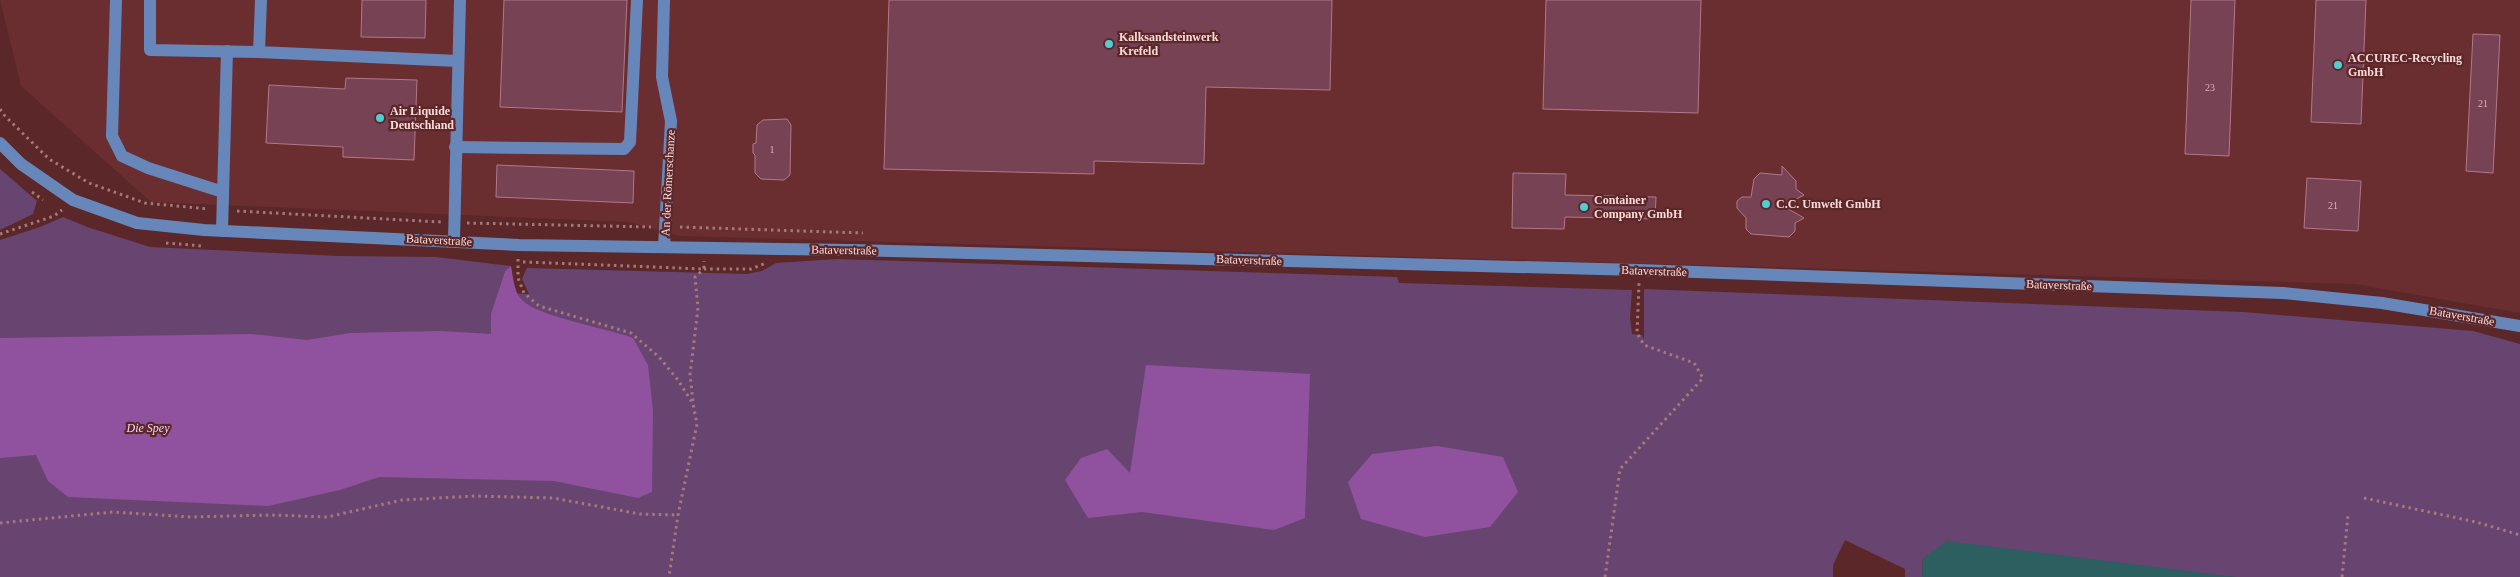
<svg xmlns="http://www.w3.org/2000/svg" width="2520" height="577" viewBox="0 0 2520 577" font-family="Georgia,serif">
<rect width="100%" height="100%" fill="#5b2729"/>
<polygon fill="#6a2e30" points="0,0 2520,0 2520,313 2355,284 681,236 629,222 151,202 21,86"/>
<g fill="#684570">
<polygon points="0,169 37,201 33,214 0,230"/>
<polygon points="63,217 87,227 150,247 338,256 436,257 511,266 505,271 498,293 529,294 522,279 527,268 747,274 762,271 776,263 837,259 1397,277 1399,283 1632,290 1630,318 1632,334 1642,335 1644,340 1644,289 2243,312 2473,331 2520,344 2520,577 2236,577 1923,558 1922,577 1905,577 1905,569 1845,540 1833,565 1833,577 0,577 0,240 40,227"/>
</g>
<g fill="#90529e">
<path d="M511,266C513,276 514,291 521,299C537,317 607,328 633,338L648,365L653,411L652,492L638,498L554,481L379,477L340,490L268,506L68,497L48,481L36,455L0,458V338L251,334L307,340L350,333L440,331L491,334V314L505,271Z"/>
<polygon points="1146,365 1310,374 1305,518 1274,530 1142,512 1088,518 1065,480 1081,458 1107,449 1130,473"/>
<polygon points="1437,446 1503,457 1518,492 1490,527 1425,537 1361,519 1348,482 1372,454"/>
</g>
<polygon fill="#2d5e60" points="1947,541 2236,577 1922,577 1923,558"/>
<g fill="#774253" stroke="#b27889">
<polygon points="362,0 426,0 425,38 361,37"/>
<polygon points="504,0 627,0 622,112 500,107"/>
<polygon points="889,0 1332,0 1330,90 1206,87 1204,164 1094,161 1094,174 884,169"/>
<polygon points="1546,0 1701,0 1698,113 1543,109"/>
<polygon points="2191,0 2235,0 2229,156 2185,154"/>
<polygon points="2316,0 2366,0 2361,124 2311,122"/>
<polygon points="2473,34 2500,35 2493,173 2466,171"/>
<polygon points="346,78 417,80 414,160 343,157 343,147 266,143 269,85 345,89"/>
<polygon points="787,119 791,125 790,175 784,180 761,179 755,173 755,155 753,153 753,144 756,143 757,125 763,120"/>
<polygon points="497,165 634,171 633,203 496,197"/>
<polygon points="1782,166 1796,181 1796,189 1804,195 1783,206 1804,218 1795,223 1795,231 1789,237 1751,234 1746,229 1746,218 1737,208 1737,201 1742,197 1751,197 1754,179 1760,173 1782,175"/>
<polygon points="1513,173 1566,174 1565,195 1656,197 1655,219 1565,217 1564,229 1512,228"/>
<polygon points="2307,178 2361,181 2358,231 2304,228"/>
</g>
<g fill="none" stroke-linecap="round" stroke-linejoin="round">
<g stroke="#a5797a" stroke-width="3" stroke-dasharray="2.5 4" stroke-linecap="butt">
<polyline points="0,109 5,116 49,159 89,183 145,203 209,209"/>
<polyline points="32,192 43,200"/>
<polyline points="237,211 441,222"/>
<polyline points="467,223 651,227"/>
<polyline points="680,227 863,233"/>
<polyline points="0,234 54,216 62,210"/>
<polyline points="166,243 202,246"/>
<polyline points="518,259 518,278 524,293 539,306 631,333 659,357 678,380 693,404 697,424 678,515 669,577"/>
<polyline points="523,262 704,269 704,261"/>
<polyline points="693,401 690,375 698,308 695,277 704,269 751,269 766,263"/>
<polyline points="2364,498 2476,522 2520,535"/>
<polyline points="0,523 113,512 191,517 271,515 327,517 402,500 475,496 553,498 640,514 678,515"/>
<polyline points="1605,577 1620,469 1703,378 1694,363 1644,345 1637,333 1639,283"/>
<polyline points="2342,577 2348,515"/>
</g>
<g stroke="#6787ba" stroke-width="12">
<polyline points="116,0 112,136 122,156 148,168 223,192"/>
<polyline points="150,0 150,50 259,52"/>
<polyline points="261,0 259,52 458,61"/>
<polyline points="664,0 662,77 671,121 664,247"/>
<polyline points="0,143 21,164 73,200 137,223 204,230 519,245 852,250 1639,270 2283,293 2382,303 2520,326"/>
<polyline points="455,147 624,149 630,142 637,0"/>
<polyline points="222,231 227,51"/>
<polyline points="454,240 460,0"/>
</g>
</g>
<g fill="#51ccd3" stroke="#5b2729" stroke-width="2">
<circle cx="1109" cy="44" r="5"/>
<circle cx="2338" cy="65" r="5"/>
<circle cx="380" cy="118" r="5"/>
<circle cx="1766" cy="204" r="5"/>
<circle cx="1584" cy="207" r="5"/>
</g>
<g text-anchor="middle" dominant-baseline="central" stroke-width="4.5" stroke-linejoin="round" paint-order="stroke">
<g font-size="10" fill="#dbb4b8">
<text x="2210" y="87">23</text>
<text x="2483" y="103">21</text>
<text x="772" y="149">1</text>
<text x="2333" y="205">21</text>
</g>
<g font-size="12" font-weight="bold" fill="#fcdad9" stroke="#5b2729" text-anchor="start">
<text x="1119" y="37">Kalksandsteinwerk<tspan x="1119" dy="14">Krefeld</tspan></text>
<text x="2348" y="58">ACCUREC-Recycling<tspan x="2348" dy="14">GmbH</tspan></text>
<text x="390" y="111">Air Liquide<tspan x="390" dy="14">Deutschland</tspan></text>
<text x="1594" y="200">Container<tspan x="1594" dy="14">Company GmbH</tspan></text>
<text x="1776" y="204">C.C. Umwelt GmbH</text>
</g>
<g font-size="12" fill="#fcdad9" stroke="#5b2729">
<text transform="translate(668 183) rotate(-87)">An der Römerschanze</text>
<text transform="translate(439 240) rotate(3)">Bataverstraße</text>
<text transform="translate(844 250) rotate(1)">Bataverstraße</text>
<text transform="translate(1249 260) rotate(2)">Bataverstraße</text>
<text transform="translate(1654 271) rotate(2)">Bataverstraße</text>
<text transform="translate(2059 285) rotate(2)">Bataverstraße</text>
<text transform="translate(2462 316) rotate(10)">Bataverstraße</text>
</g>
<g font-size="12" font-style="italic" fill="#f2d1f9" stroke="#5b2729">
<text x="148" y="428">Die Spey</text>
</g>
</g>
</svg>
